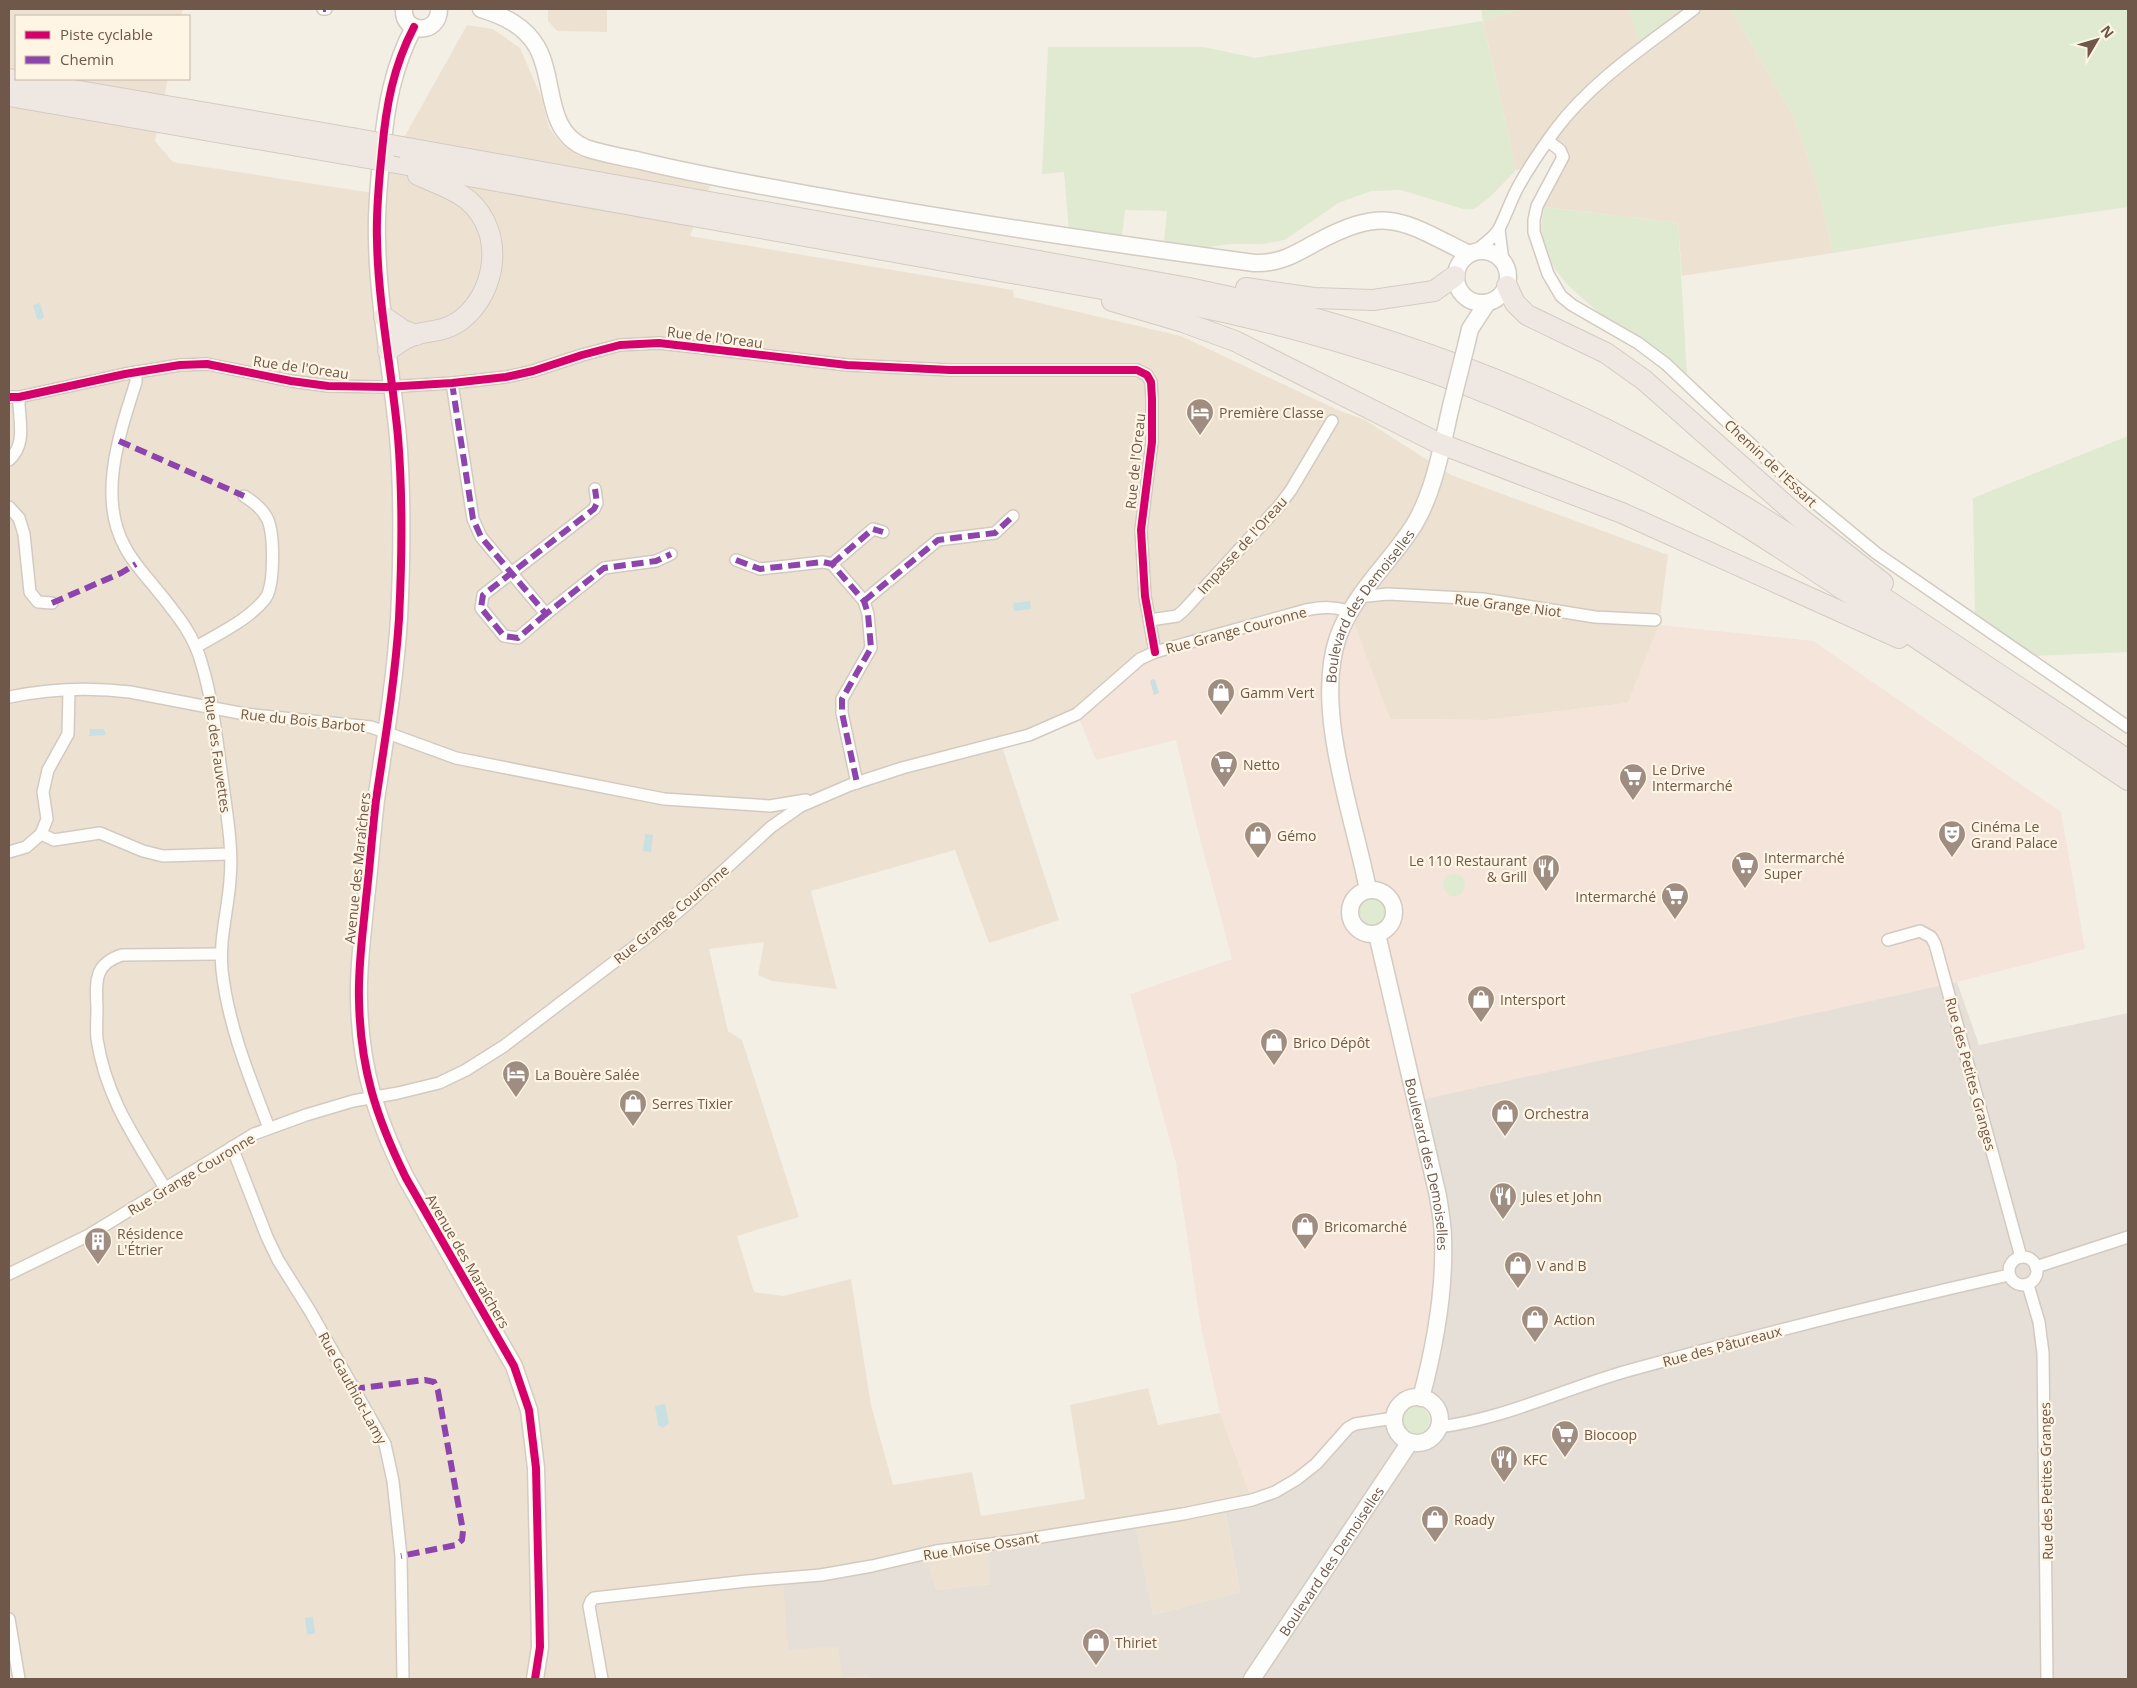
<svg xmlns="http://www.w3.org/2000/svg" width="2137" height="1688" viewBox="0 0 2137 1688" font-family="'Open Sans',sans-serif">
<rect width="100%" height="100%" fill="#f4efe5"/>
<g fill="#ede2d2">
<polygon points="9,9 183,9 181,16 16,16 16,79 168,79 155,141 173,162 373,193 467,25 493,29 520,48 541,96 549,128 560,142 577,155 710,186 690,236 1013,290 1014,297 1181,336 1338,410 1365,420 1451,475 1668,555 1659,625 1628,703 1485,720 1390,719 1373,677 1085,707 1001,743 1059,920 989,943 955,850 811,891 837,989 772,981 758,975 764,942 709,949 728,1031 742,1040 799,1217 737,1236 754,1292 783,1296 851,1279 871,1405 893,1485 972,1472 981,1516 1085,1499 1070,1405 1148,1388 1158,1425 1220,1413 1252,1500 1224,1506 1240,1592 1153,1615 1135,1522 990,1584 936,1590 926,1553 838,1646 868,1675 868,1679 9,1679"/>
<polygon points="548,9 607,9 607,32 557,31 548,21"/>
<polygon points="1522,9 1629,9 1640,41 1679,9 1731,9 1794,117 1817,183 1833,253 1682,276 1678,223 1537,206 1563,157 1547,141 1529,167 1516,170 1483,20"/>
</g>
<polygon fill="#f4e4d9" points="1350,612 1390,719 1485,720 1628,703 1659,625 1813,641 2061,812 2085,949 1957,982 1416,1101 1443,1236 1421,1398 1412,1398 1404,1401 1395,1413 1316,1464 1252,1500 1220,1413 1201,1327 1176,1163 1130,994 1232,959 1198,831 1176,740 1096,760 1077,714 1140,659 1291,614"/>
<polygon fill="#e6dfd7" points="1957,982 1979,1045 2128,1013 2128,1679 868,1679 868,1675 842,1678 838,1646 788,1650 783,1579 926,1553 936,1590 990,1584 988,1544 1135,1522 1153,1615 1240,1592 1224,1505 1286,1486 1348,1428 1394,1418 1396,1430 1402,1438 1410,1442 1420,1443 1430,1439 1439,1427 1440,1419 1437,1408 1425,1399 1443,1260 1416,1101"/>
<g fill="#dfead1">
<polygon points="1481,9 1522,9 1483,21 1516,170 1490,197 1474,209 1463,209 1401,190 1371,191 1338,203 1285,240 1263,244 1230,244 1201,248 1164,243 1167,211 1125,210 1121,243 1069,231 1064,172 1042,174 1048,47 1204,47 1255,58 1483,21"/>
<polygon points="1629,9 1679,9 1639,42"/>
<polygon points="1731,9 2128,9 2128,207 1996,226 1833,253 1817,183 1794,117"/>
<polygon points="1544,207 1678,223 1687,374 1653,346 1599,313 1567,284 1555,269 1545,247 1541,228"/>
<polygon points="2128,436 2128,652 2035,656 1975,617 1973,498"/>
<circle cx="1454" cy="885" r="11"/>
<circle cx="1374" cy="912" r="16"/>
<circle cx="1415" cy="1421" r="15"/>
</g>
<g fill="#c9e0e3">
<polygon points="40,303 44,317 40,320 37,319 33,305"/>
<polygon points="1030,601 1031,609 1015,611 1013,608 1014,603"/>
<polygon points="1153,679 1155,680 1159,693 1154,695 1150,681"/>
<polygon points="90,729 104,729 106,735 89,736"/>
<polygon points="645,834 653,835 651,852 643,851"/>
<polygon points="665,1404 669,1423 663,1428 658,1425 655,1406"/>
<polygon points="313,1617 315,1633 307,1635 305,1618"/>
</g>
<g fill="none" stroke-linecap="round" stroke-linejoin="round">
<g stroke="#d2cac1" stroke-width="14">
<g id="street">
<polyline points="323,9 326,9"/>
<polyline points="1548,141 1560,150 1563,157 1537,206 1534,220 1534,232 1548,274 1561,296 1572,305 1638,343 1666,364 1796,487 1876,553 2128,727"/>
<polyline points="1499,230 1503,261"/>
<path d="M1474,252C1483,245 1494,238 1499,229C1506,215 1511,200 1518,187C1529,167 1542,148 1556,129C1593,80 1646,46 1694,9"/>
<path d="M136,372V382C120,432 97,497 125,547C132,561 143,573 153,585C173,610 194,633 202,665C214,705 217,745 223,785C227,816 233,848 230,880C228,910 219,939 222,970C228,1025 249,1076 269,1128"/>
<polyline points="452,383 473,519 481,537 546,614 604,568 656,561 671,554"/>
<polyline points="9,397 19,397 125,374 180,365 207,364 291,381 328,386 386,387 452,383 506,377 533,371 582,355 620,345 659,343 847,365 950,370 1137,370 1147,375 1151,382 1152,399 1152,442 1141,530 1145,596 1155,652"/>
<path d="M9,460C28,443 18,419 19,397"/>
<polyline points="9,507 19,518 24,534 30,592 38,602 52,603"/>
<polyline points="736,560 760,569 823,562 832,564 864,601 868,614 871,648 842,699 842,713 857,783"/>
<polyline points="832,564 873,529 883,532"/>
<polyline points="1362,593 1367,596 1388,594 1483,599 1595,617 1655,620"/>
<polyline points="864,601 938,540 995,533 1013,516"/>
<polyline points="546,614 518,638 504,636 481,608 483,595 594,509 597,503 595,489"/>
<polyline points="1150,620 1177,616 1184,610 1279,506 1291,490 1332,421"/>
<path d="M196,647C220,633 248,620 265,599C275,586 274,535 268,520C263,509 254,502 244,496"/>
<polyline points="69,690 68,734 48,770 43,792 47,819 41,834 54,840 100,833 143,851 163,856 229,854"/>
<path d="M9,697C48,689 90,687 130,692L245,714L371,727L456,758L664,799L770,806L806,800"/>
<polyline points="9,852 26,847 41,834"/>
<polyline points="1888,940 1920,931 1931,937 1935,944 2021,1257"/>
<polyline points="232,1147 267,1237 278,1260 310,1311 385,1444 393,1481 401,1556 403,1679"/>
<path d="M165,1188C135,1138 106,1098 97,1039C96,1029 97,1018 97,1008C96,983 93,964 122,955L220,954"/>
<circle cx="2023" cy="1271" r="14"/>
<polyline points="2036,1267 2128,1237"/>
<path d="M9,1274L89,1235L254,1134L306,1115L353,1101L398,1093L439,1083L466,1070L504,1046L655,931L686,905L771,827L801,806L850,785L902,768L1029,735L1077,714L1140,659L1155,652L1306,610C1322,607 1335,606 1350,612"/>
<polyline points="2028,1285 2039,1322 2043,1353 2047,1679"/>
<path d="M1439,1427C1504,1419 1564,1389 1627,1371C1753,1336 1881,1304 2009,1275"/>
<polyline points="9,1619 19,1679"/>
<polyline points="602,1679 589,1606 591,1601 594,1598 747,1581 821,1575 872,1566 936,1551 1022,1540 1183,1514 1252,1500 1275,1492 1297,1479 1316,1464 1348,1428 1355,1424 1394,1418"/>
</g>
</g>
<g stroke="#d4cbc2" stroke-width="19">
<g id="secondary">
<path d="M404,9C402,34 439,36 439,9"/>
<path d="M481,9C504,16 525,26 537,47C556,81 544,131 586,148C603,154 623,157 641,161C690,173 740,182 790,191C944,219 1099,242 1254,263C1278,264 1294,255 1315,243C1387,204 1402,221 1469,254"/>
<path d="M414,27C393,67 386,106 382,151C379,180 376,210 377,239C378,305 392,371 398,437C403,498 402,559 399,619C395,680 385,740 376,800C372,833 370,866 366,899C363,932 358,965 359,999C360,1068 376,1117 406,1178L514,1366L529,1410L536,1468L539,1597L540,1647L535,1679"/>
<circle cx="1482" cy="277" r="26"/>
<polyline points="1467,342 1470,329 1487,303"/>
<circle cx="1372" cy="912" r="22"/>
<path id="s1" d="M1368,890C1354,816 1313,710 1338,637C1354,593 1390,563 1414,525C1435,490 1442,445 1451,406"/>
<path id="s2" d="M1377,934L1438,1196C1440,1210 1443,1224 1443,1238C1445,1292 1435,1346 1421,1398"/>
<circle cx="1417" cy="1420" r="23"/>
<path id="s3" d="M1252,1679L1410,1442"/>
</g>
</g>
<g stroke="#d3cbc3" stroke-width="22">
<g id="highway">
<polyline points="9,79 352,138"/>
<polyline points="9,96 350,155"/>
<path d="M402,147L1189,288C1344,320 1494,370 1635,444C1722,489 1803,543 1884,598C1966,652 2047,706 2128,760"/>
<path d="M385,161L1186,304C1340,335 1489,386 1629,458C1716,504 1797,559 1879,613C1962,669 2045,724 2128,780"/>
<polyline points="1507,286 1515,303 1527,315 1606,353 1644,380 1800,518 1883,583"/>
<polyline points="1246,288 1314,298 1373,300 1434,291 1455,276"/>
<polyline points="1112,301 1183,322 1235,341 1436,442 1622,513 1899,638"/>
<polyline points="384,317 403,330 416,335"/>
<path d="M388,351C396,344 404,339 414,335C431,330 445,332 461,320C497,292 505,233 469,201C455,189 435,183 418,175"/>
</g>
</g>
<use href="#street" stroke="#fdfdfb" stroke-width="11"/>
<use href="#secondary" stroke="#fdfdfb" stroke-width="16"/>
<use href="#highway" stroke="#efe7e2" stroke-width="20"/>
<g stroke="#d4cbc2" stroke-width="19" stroke-linecap="butt">
<polyline id="secondary-bridge" points="1451,406 1467,342"/>
</g>
<g stroke="#d3cbc3" stroke-width="22" stroke-linecap="butt">
<g id="highway-bridge">
<polyline points="352,138 402,147"/>
<polyline points="350,155 385,161"/>
</g>
</g>
<use href="#secondary-bridge" stroke="#fdfdfb" stroke-width="16"/>
<use href="#highway-bridge" stroke="#efe7e2" stroke-width="20"/>
<g stroke="#8e44ad" stroke-width="6" stroke-dasharray="12 6" stroke-linecap="butt">
<polyline points="323,9 326,9"/>
<polyline points="452,383 473,519 481,537 546,614 604,568 656,561 671,554"/>
<polyline points="119,441 244,496"/>
<polyline points="736,560 760,569 823,562 832,564 864,601 868,614 871,648 842,699 842,713 857,783"/>
<polyline points="832,564 873,529 883,532"/>
<polyline points="864,601 938,540 995,533 1013,516"/>
<polyline points="52,603 121,573 136,564"/>
<polyline points="546,614 518,638 504,636 481,608 483,595 594,509 597,503 595,489"/>
<polyline points="353,1389 425,1380 434,1382 438,1391 463,1531 462,1540 456,1545 401,1556"/>
</g>
<g stroke="#fef5e5" stroke-width="11">
<g id="cycleway">
<path d="M414,27C393,67 386,106 382,151C379,180 376,210 377,239C378,305 392,371 398,437C403,498 402,559 399,619C395,680 385,740 376,800C372,833 370,866 366,899C363,932 358,965 359,999C360,1068 376,1117 406,1178L514,1366L529,1410L536,1468L539,1597L540,1647L535,1679"/>
<polyline points="9,397 19,397 125,374 180,365 207,364 291,381 328,386 386,387 452,383 506,377 533,371 582,355 620,345 659,343 847,365 950,370 1137,370 1147,375 1151,382 1152,399 1152,442 1141,530 1145,596 1155,652"/>
</g>
</g>
<use href="#cycleway" stroke="#d6006c" stroke-width="8"/>
</g>
<defs>
<g id="hotel-pin" transform="scale(1.4375)"><path d="M0 17L-7.5 6A9.5 9.5 0 1 1 7.5 6Z" fill="#9e8d80" stroke="#fef5e5"/><path d="M-6-4.5h1.5V1H6V5H4.5V3h-9V5H-6ZM-4 0a1.8 1.8 0 1 1 3.6 0ZM.5 0V-2.5h3Q6-2.5 6 0Z" fill="#fff"/></g>
<g id="shop-pin" transform="scale(1.4375)"><path d="M0 17L-7.5 6A9.5 9.5 0 1 1 7.5 6Z" fill="#9e8d80" stroke="#fef5e5"/><path d="M-5-2.5h2.3a2.7 3.5 0 0 1 5.4 0H5L5.5 6h-11ZM-1.5-2.5h3a1.5 2.3 0 0 0-3 0Z" fill="#fff"/></g>
<g id="supermarket-pin" transform="scale(1.4375)"><path d="M0 17L-7.5 6A9.5 9.5 0 1 1 7.5 6Z" fill="#9e8d80" stroke="#fef5e5"/><path d="M-6-5.5h2.5l.6 2H6L4.5 2H-2.5L-4.4-4H-6ZM-1.5 3.2a1.3 1.3 0 1 0 .1 0ZM3 3.2a1.3 1.3 0 1 0 .1 0Z" fill="#fff"/></g>
<g id="theatre-pin" transform="scale(1.4375)"><path d="M0 17L-7.5 6A9.5 9.5 0 1 1 7.5 6Z" fill="#9e8d80" stroke="#fef5e5"/><path d="M-5-5.5Q0-4 5-5.5V0Q5 5 0 6Q-5 5-5 0ZM-3.3-2.5H-1v1.5H-3.3ZM1-2.5H3.3v1.5H1ZM-2.8 1Q0 5.5 2.8 1Z" fill="#fff"/></g>
<g id="restaurant-pin" transform="scale(1.4375)"><path d="M0 17L-7.5 6A9.5 9.5 0 1 1 7.5 6Z" fill="#9e8d80" stroke="#fef5e5"/><path d="M-5-6h1v4h1v-4h1v4h1v-4h1v5L-1.5 .5V6h-2V.5L-5-1ZM5-6V6H3V1.5H1.5Q1.5-4 5-6Z" fill="#fff"/></g>
<g id="building-pin" transform="scale(1.4375)"><path d="M0 17L-7.5 6A9.5 9.5 0 1 1 7.5 6Z" fill="#9e8d80" stroke="#fef5e5"/><path d="M-4-6H4V6H1V3H-1V6H-4ZM-2.5-4.3h1.7v1.8h-1.7ZM.8-4.3h1.7v1.8H.8ZM-2.5-1h1.7V.8h-1.7ZM.8-1h1.7V.8H.8Z" fill="#fff"/></g>
</defs>
<g fill-rule="evenodd">
<use href="#hotel-pin" x="1200" y="412"/>
<use href="#shop-pin" x="1221" y="692"/>
<use href="#supermarket-pin" x="1224" y="764"/>
<use href="#supermarket-pin" x="1633" y="777"/>
<use href="#theatre-pin" x="1952" y="834"/>
<use href="#shop-pin" x="1258" y="835"/>
<use href="#supermarket-pin" x="1745" y="865"/>
<use href="#restaurant-pin" x="1546" y="868"/>
<use href="#supermarket-pin" x="1675" y="896"/>
<use href="#shop-pin" x="1481" y="999"/>
<use href="#shop-pin" x="1274" y="1042"/>
<use href="#hotel-pin" x="516" y="1074"/>
<use href="#shop-pin" x="633" y="1103"/>
<use href="#shop-pin" x="1505" y="1113"/>
<use href="#restaurant-pin" x="1503" y="1196"/>
<use href="#shop-pin" x="1305" y="1226"/>
<use href="#building-pin" x="98" y="1241"/>
<use href="#shop-pin" x="1518" y="1265"/>
<use href="#shop-pin" x="1535" y="1319"/>
<use href="#supermarket-pin" x="1565" y="1434"/>
<use href="#restaurant-pin" x="1504" y="1459"/>
<use href="#shop-pin" x="1435" y="1519"/>
<use href="#shop-pin" x="1096" y="1642"/>
</g>
<g text-anchor="middle" dominant-baseline="central" stroke-width="4.5" stroke-linejoin="round" paint-order="stroke">
<g font-size="14" fill="#6f5849" stroke="#fef5e5">
<text transform="translate(715 337) rotate(7)">Rue de l'Oreau</text>
<text transform="translate(301 367) rotate(8)">Rue de l'Oreau</text>
<text transform="translate(1135 461) rotate(-84)">Rue de l'Oreau</text>
<text transform="translate(1771 463) rotate(43)">Chemin de l'Essart</text>
<text transform="translate(1242 545) rotate(-48)">Impasse de l'Oreau</text>
<text transform="translate(1508 605) rotate(7)">Rue Grange Niot</text>
<text stroke="none"><textPath href="#s1" startOffset="299">Boulevard des Demoiselles</textPath></text>
<text transform="translate(1236 630) rotate(-15)">Rue Grange Couronne</text>
<text transform="translate(303 720) rotate(6)">Rue du Bois Barbot</text>
<text transform="translate(218 754) rotate(82)">Rue des Fauvettes</text>
<text transform="translate(357 868) rotate(-84)">Avenue des Maraîchers</text>
<text transform="translate(671 914) rotate(-40)">Rue Grange Couronne</text>
<text transform="translate(1971 1074) rotate(75)">Rue des Petites Granges</text>
<text stroke="none"><textPath href="#s2" startOffset="236">Boulevard des Demoiselles</textPath></text>
<text transform="translate(191 1174) rotate(-31)">Rue Grange Couronne</text>
<text transform="translate(468 1261) rotate(60)">Avenue des Maraîchers</text>
<text transform="translate(1722 1346) rotate(-15)">Rue des Pâtureaux</text>
<text transform="translate(353 1388) rotate(61)">Rue Gauthiot-Lamy</text>
<text transform="translate(2046 1481) rotate(-91)">Rue des Petites Granges</text>
<text transform="translate(981 1546) rotate(-9)">Rue Moïse Ossant</text>
<text stroke="none"><textPath href="#s3" startOffset="142">Boulevard des Demoiselles</textPath></text>
</g>
<g font-size="14" fill="#6f5849" stroke="#fef5e5" text-anchor="start">
<text x="1219" y="412">Première Classe</text>
<text x="1240" y="692">Gamm Vert</text>
<text x="1243" y="764">Netto</text>
<text x="1652" y="769">Le Drive<tspan x="1652" dy="16">Intermarché</tspan></text>
<text x="1971" y="826">Cinéma Le<tspan x="1971" dy="16">Grand Palace</tspan></text>
<text x="1277" y="835">Gémo</text>
<text x="1764" y="857">Intermarché<tspan x="1764" dy="16">Super</tspan></text>
<text x="1527" y="860" text-anchor="end">Le 110 Restaurant<tspan x="1527" dy="16">&amp; Grill</tspan></text>
<text x="1656" y="896" text-anchor="end">Intermarché</text>
<text x="1500" y="999">Intersport</text>
<text x="1293" y="1042">Brico Dépôt</text>
<text x="535" y="1074">La Bouère Salée</text>
<text x="652" y="1103">Serres Tixier</text>
<text x="1524" y="1113">Orchestra</text>
<text x="1522" y="1196">Jules et John</text>
<text x="1324" y="1226">Bricomarché</text>
<text x="117" y="1233">Résidence<tspan x="117" dy="16">L'Étrier</tspan></text>
<text x="1537" y="1265">V and B</text>
<text x="1554" y="1319">Action</text>
<text x="1584" y="1434">Biocoop</text>
<text x="1523" y="1459">KFC</text>
<text x="1454" y="1519">Roady</text>
<text x="1115" y="1642">Thiriet</text>
</g>
</g>
<rect width="2137" height="1688" fill="none" stroke="#6f5849" stroke-width="20"/>
<rect x="15" y="15" width="175" height="65" fill="#fef5e5" stroke="#c5b6a7"/>
<rect x="25" y="31" width="25" height="8" fill="#d6006c" stroke="#c5b6a7"/>
<text x="60" y="40" font-size="15" fill="#6f5849">Piste cyclable</text>
<rect x="25" y="56" width="25" height="8" fill="#8e44ad" stroke="#c5b6a7"/>
<text x="60" y="65" font-size="15" fill="#6f5849">Chemin</text>
<g transform="translate(2097 40) rotate(52)" stroke="#fef5e5" stroke-width="4" paint-order="stroke">
<path d="M0-4L9 19L0 12L-9 19Z" fill="#6f5849"/>
<text y="-8" font-size="14" font-weight="bold" text-anchor="middle" fill="#6f5849">N</text>
</g>
</svg>
